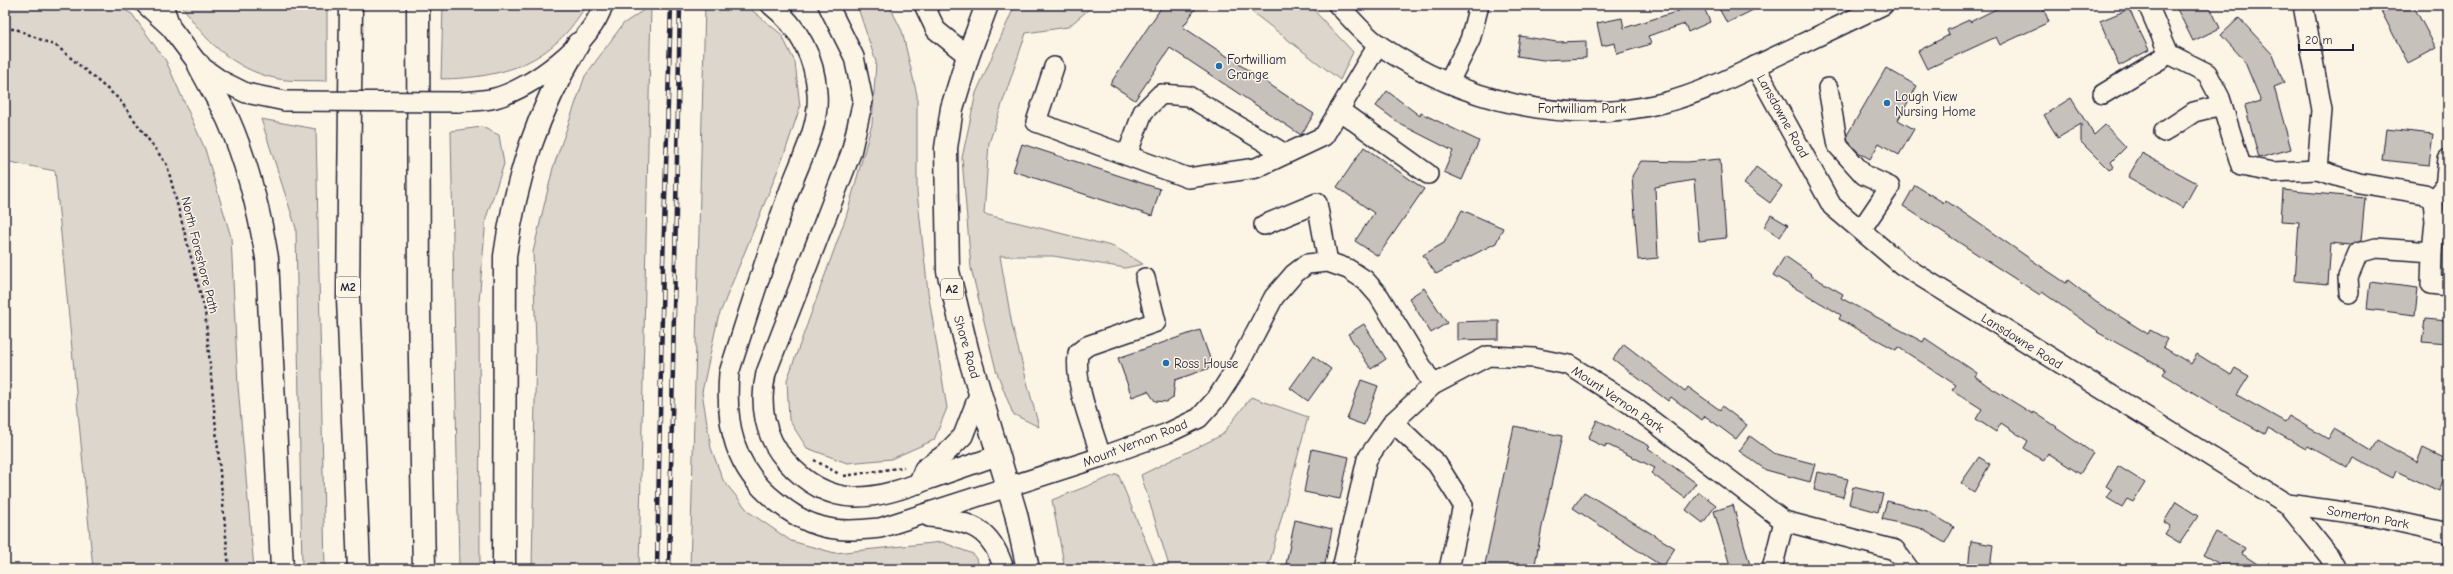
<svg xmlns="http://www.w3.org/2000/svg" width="2453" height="574" viewBox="0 0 2453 574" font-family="'Comic Neue',sans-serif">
<rect width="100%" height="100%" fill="#fcf5e5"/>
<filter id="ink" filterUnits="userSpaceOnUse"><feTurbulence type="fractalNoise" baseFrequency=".025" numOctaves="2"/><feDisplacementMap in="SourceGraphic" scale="8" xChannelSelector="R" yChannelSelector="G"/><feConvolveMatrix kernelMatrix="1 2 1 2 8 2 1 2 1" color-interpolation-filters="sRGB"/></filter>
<g filter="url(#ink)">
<g fill="#dcd6cc" stroke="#7f7c84">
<polygon points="5,5 116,5 132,14 166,61 205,149 231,237 238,386 254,569 93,569 55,171 5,161"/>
<path d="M182,5H327V81C310,80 290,82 274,78C234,69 203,40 182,5Z"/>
<path d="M443,5H586C553,63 504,78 441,79Z"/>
<polygon points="651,5 639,569 532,569 536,343 533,252 553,168 585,76 623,24"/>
<polygon points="705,5 742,5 748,7 781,34 795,62 800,107 784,155 718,318 702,392 711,448 723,480 749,512 791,541 835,553 942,542 973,554 982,569 690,569"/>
<polygon points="854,5 889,5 902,31 917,95 917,192 928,292 947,408 934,440 891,459 847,463 807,448 789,420 787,380 846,217 872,124 876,62 859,11"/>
<polygon points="1015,5 1094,5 1068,27 1026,33 989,143 984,214 1115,247 1143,264 1125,268 1053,256 1000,256 1012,325 1039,427 1013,414 996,370 971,268 962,158 976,93"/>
<polygon points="1243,5 1309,5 1353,52 1340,80"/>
<polygon points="261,119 316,129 325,569 302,569 296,228"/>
<polygon points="482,127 499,135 504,164 486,218 479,302 480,569 459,569 451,131"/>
<polygon points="1251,397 1308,417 1268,569 1170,569 1141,475 1222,435"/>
<polygon points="1118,474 1157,569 1065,569 1052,500"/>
</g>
<g fill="#c6c1bb" stroke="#22223b">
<polygon points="1163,5 1198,5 1183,27 1314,114 1301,135 1170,48 1135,100 1110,84"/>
<polygon points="1676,5 1703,5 1710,22 1688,32 1685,24 1648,36 1651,44 1617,54 1615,43 1602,46 1597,23 1622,18 1624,28 1679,11"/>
<polygon points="1717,5 1763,5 1727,23"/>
<polygon points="2004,5 2042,5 2049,22 2000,45 1996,37 1927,69 1918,51 1949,35 1947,30 1969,20 1970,22"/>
<polygon points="2175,5 2209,5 2220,28 2193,41"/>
<polygon points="2378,5 2413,5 2436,48 2408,63"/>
<polygon points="2129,9 2149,50 2119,66 2100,21"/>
<polygon points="2239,18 2273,55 2284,83 2274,87 2291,149 2259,158 2245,106 2261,101 2244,60 2221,35"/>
<polygon points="1520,36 1557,42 1586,41 1586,58 1543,60 1517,56"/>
<polygon points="1886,68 1917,86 1898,120 1914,129 1899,155 1879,143 1870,159 1858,152 1848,141 1847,135"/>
<polygon points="1387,91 1420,116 1421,113 1479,141 1462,180 1444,172 1453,151 1402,125 1376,106"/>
<polygon points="2071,98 2094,135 2105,125 2126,147 2111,162 2114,167 2109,170 2081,142 2081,124 2058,138 2044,115"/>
<polygon points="2386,129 2433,134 2429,165 2382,160"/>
<polygon points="1022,144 1160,189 1152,216 1013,171"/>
<polygon points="1364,147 1424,189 1378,256 1355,241 1374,213 1337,187"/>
<polygon points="2142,153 2197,183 2183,208 2128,177"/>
<polygon points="1720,159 1726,238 1699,241 1694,180 1655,187 1658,258 1638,260 1632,176 1641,161 1687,162"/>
<polygon points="1756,167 1782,186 1770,203 1744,184"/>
<polygon points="1915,185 1944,203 1945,200 2042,267 2066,283 2068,280 2096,302 2124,319 2148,334 2150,330 2167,339 2163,347 2191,364 2197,354 2231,375 2235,368 2249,376 2237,395 2285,422 2289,416 2328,439 2334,429 2371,451 2377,440 2417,462 2423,448 2448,460 2448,471 2439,491 2396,471 2393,478 2353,458 2348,468 2308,446 2306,449 2268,428 2265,434 2223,411 2163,374 2166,370 2097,332 2098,331 2042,292 2040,295 1903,206"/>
<polygon points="2283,190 2365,198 2361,241 2350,245 2331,243 2328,284 2295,281 2299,222 2281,221"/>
<polygon points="1462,210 1503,228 1496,243 1436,274 1423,255 1444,243"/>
<polygon points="1771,215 1788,225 1780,237 1764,227"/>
<polygon points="1785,256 1811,274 1810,275 1843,294 1841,298 1923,342 1925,338 1977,373 1975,376 1988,386 2033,414 2034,412 2057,427 2056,428 2093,453 2080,474 2048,453 2043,461 2024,448 2028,441 2001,423 1996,432 1976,419 1982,409 1952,390 1956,385 1898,347 1896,350 1839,319 1841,315 1773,275"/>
<polygon points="2370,282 2418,288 2415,315 2367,309"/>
<polygon points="1424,288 1447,323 1431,333 1409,298"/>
<polygon points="2425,319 2448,321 2448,344 2422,342"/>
<polygon points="1484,321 1499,321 1499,339 1457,340 1457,322"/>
<polygon points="1364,324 1386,359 1371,369 1348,334"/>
<polygon points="1200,330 1213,367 1175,380 1173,398 1167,402 1155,401 1148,391 1132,397 1118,358"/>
<polygon points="1624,344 1685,391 1688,387 1720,410 1722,406 1747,425 1736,439 1705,416 1702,420 1671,397 1668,401 1613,359"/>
<polygon points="1313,356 1331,369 1308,401 1290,388"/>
<polygon points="1361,380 1378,386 1364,425 1347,419"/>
<polygon points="1597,420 1650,446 1648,448 1696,483 1685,498 1651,473 1655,468 1606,444 1605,447 1588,439"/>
<polygon points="1514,426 1562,436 1542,527 1534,569 1484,569"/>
<polygon points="1750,436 1773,453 1815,464 1810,482 1766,470 1739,451"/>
<polygon points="1312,449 1349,457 1340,499 1304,492"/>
<polygon points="1979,457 1990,464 1974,492 1961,483"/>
<polygon points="2118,466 2145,483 2133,502 2127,499 2122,507 2107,498 2112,490 2106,486"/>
<polygon points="1818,472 1848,479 1843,497 1814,490"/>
<polygon points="1853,487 1883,494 1878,512 1849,504"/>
<polygon points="1584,492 1675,548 1663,567 1573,508"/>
<polygon points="1699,492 1716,505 1703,523 1686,510"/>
<polygon points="1887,501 1927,511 1954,527 1945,543 1920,528 1882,519"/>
<polygon points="2176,502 2198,516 2180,543 2165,534 2170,526 2164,522"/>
<polygon points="1733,505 1750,565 1738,569 1731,569 1714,511"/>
<polygon points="1295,520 1332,529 1324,569 1307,569 1286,564"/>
<polygon points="2216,532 2245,548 2242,554 2265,569 2229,569 2203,555"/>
<polygon points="1971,541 1993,545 1990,569 1968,569"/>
</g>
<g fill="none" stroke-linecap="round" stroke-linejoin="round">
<g stroke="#22223b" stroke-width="22">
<g id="minor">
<polyline points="146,5 170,27"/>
<polyline points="163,5 171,28 199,65 220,80 246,93 285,101"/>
<path d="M771,5C799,27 815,58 817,93C820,127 801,158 790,189C768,249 749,311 729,373C725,425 734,469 777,502C789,512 805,522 820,526C840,532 860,530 880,528L1101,457L1168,433L1199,418L1217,398L1239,364L1274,297L1294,274L1307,264L1328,262L1348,269L1365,280L1379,296L1433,385"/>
<path d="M828,5L854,57L863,100L851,153L766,373C759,404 764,437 786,461C831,512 874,500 930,479C953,471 976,463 999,455"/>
<polyline points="924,5 936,30 968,56"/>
<path d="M1338,5C1351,18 1364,35 1379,45C1461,101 1565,127 1663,103C1699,94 1733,77 1766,61C1805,42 1844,24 1883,5"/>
<polyline points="2148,5 2169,54 2207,73 2220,98 2241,166 2273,172 2317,170"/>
<polyline points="2303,5 2322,110 2317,170 2359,183 2425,194 2433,201 2435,221 2432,252 2376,248 2358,253 2348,277 2349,293"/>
<polyline points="1755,66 1832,206 1902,265 2287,504 2329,556 2336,569"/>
<polyline points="1054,67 1036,122 1188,178 1256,168 1324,136 1378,44"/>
<polyline points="1449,82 1470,40 1479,5"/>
<polyline points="1828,88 1838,146 1864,175 1890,187 1861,230"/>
<polyline points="2103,94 2169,54"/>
<path d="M458,102C470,101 483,101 495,98C533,88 591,43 603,5"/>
<polyline points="1339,110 1428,174"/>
<polyline points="2164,132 2194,112 2222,105"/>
<polyline points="1127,155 1143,112 1161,94 1188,96 1285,154"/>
<polyline points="2433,201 2445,187 2448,159"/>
<polyline points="1264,225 1317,203 1328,262"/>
<polyline points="2432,252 2431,284 2448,286"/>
<polyline points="1393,422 1437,464 1463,505 1449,569"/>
<path d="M1101,457C1092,425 1074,387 1078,353L1087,346L1156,322L1145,278"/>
<polyline points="918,484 924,469 945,454 963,436 980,392"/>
<polyline points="2287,504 2372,516 2448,533"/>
<path d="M929,517C970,521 991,527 1004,569"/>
<polyline points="1342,569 1367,459 1393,422 1433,385 1488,356 1534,358 1569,365 1630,404 1784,521 1895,550 1909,569"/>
<polyline points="1772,569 1784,521"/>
</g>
</g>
<g stroke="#22223b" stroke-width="25">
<polyline id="major" points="987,5 968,56 952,108 946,148 948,271 968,353 1016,514 1028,569"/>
</g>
<g stroke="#22223b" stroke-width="25">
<g id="highway">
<polyline points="351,5 348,298 359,569"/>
<polyline points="418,5 419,307 424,569"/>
<path d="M199,65C208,83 219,100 228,119C248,164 259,210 267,258L282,569"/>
<path d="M504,569L505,256C516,177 537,113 578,44"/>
</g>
</g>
<g stroke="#22223b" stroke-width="2.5" stroke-dasharray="3 3" stroke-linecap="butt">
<polyline points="5,29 16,29 58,47 119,99 167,165 205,311 229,569"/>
<polyline points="814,460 839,474"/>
<polyline points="844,476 904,467"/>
</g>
<use href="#minor" stroke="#fcf5e5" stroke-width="19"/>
<use href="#major" stroke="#fcf5e5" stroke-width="22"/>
<use href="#highway" stroke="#fcf5e5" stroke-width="22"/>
<g stroke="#22223b" stroke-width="4.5">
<g id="rail">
<polyline points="657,569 663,263 671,5"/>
<polyline points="669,569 680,5"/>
</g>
</g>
<use href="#rail" stroke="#fcf5e5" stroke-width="3" stroke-dasharray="9" stroke-linecap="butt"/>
<g stroke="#22223b" stroke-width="22" stroke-linecap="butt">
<polyline id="minor-bridge" points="285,101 458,102"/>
</g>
<use href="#minor-bridge" stroke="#fcf5e5" stroke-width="19"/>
</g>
</g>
<g fill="#1f6fb2" stroke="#fcf5e5" stroke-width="1.5">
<circle cx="1219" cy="66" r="4"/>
<circle cx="1887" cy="103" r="4"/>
<circle cx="1166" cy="363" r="4"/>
</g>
<g text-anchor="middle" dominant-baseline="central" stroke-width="3" stroke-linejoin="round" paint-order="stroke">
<g fill="#fcf5e5" stroke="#63616e" stroke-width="1">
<rect x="336" y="277" width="24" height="20" rx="3"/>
<rect x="941" y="279" width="22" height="20" rx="3"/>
</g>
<g font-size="12" font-weight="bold" fill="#22223b">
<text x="348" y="287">M2</text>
<text x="952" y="289">A2</text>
</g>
<g font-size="13" fill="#22223b" stroke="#fcf5e5" text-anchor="start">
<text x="1227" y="59">Fortwilliam<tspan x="1227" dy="15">Grange</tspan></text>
<text x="1895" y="96">Lough View<tspan x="1895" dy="15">Nursing Home</tspan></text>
<text x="1174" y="363">Ross House</text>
</g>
<g font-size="13" fill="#22223b" stroke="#fcf5e5">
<text x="1582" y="108">Fortwilliam Park</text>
<text transform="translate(1783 116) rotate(61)">Lansdowne Road</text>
<text transform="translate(200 255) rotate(76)">North Foreshore Path</text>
<text transform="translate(2022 341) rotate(32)">Lansdowne Road</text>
<text transform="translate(967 347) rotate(74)">Shore Road</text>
<text transform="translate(1618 399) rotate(34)">Mount Vernon Park</text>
<text transform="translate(1135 443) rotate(-21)">Mount Vernon Road</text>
<text transform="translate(2368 517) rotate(10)">Somerton Park</text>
</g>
</g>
<rect width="2453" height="574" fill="none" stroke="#fcf5e5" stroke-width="20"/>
<rect x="10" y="10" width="2433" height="554" fill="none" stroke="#22223b" stroke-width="1.5" filter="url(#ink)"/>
<path d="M2299 44v6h54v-6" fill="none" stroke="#22223b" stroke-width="2"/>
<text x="2305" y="44" font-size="12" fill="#22223b" stroke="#fcf5e5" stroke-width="3" paint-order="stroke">20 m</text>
</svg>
